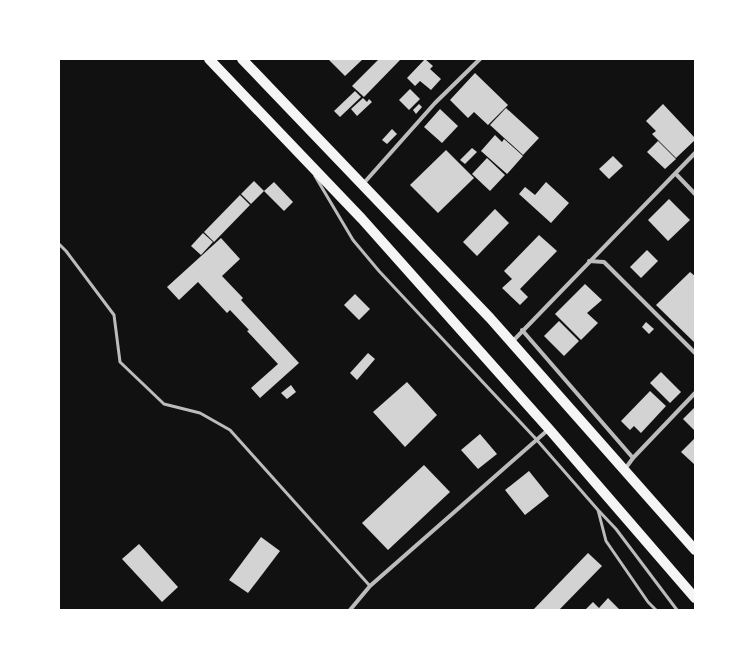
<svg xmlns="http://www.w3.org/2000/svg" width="754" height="669" viewBox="0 0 754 669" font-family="Quicksand,sans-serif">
<rect width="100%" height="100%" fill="#111"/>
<g fill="#d3d3d3">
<polygon points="328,59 363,59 345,76"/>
<polygon points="379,59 401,59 364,97 352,86"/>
<polygon points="425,59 433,66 430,69 441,79 431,90 420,81 415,86 407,78"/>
<polygon points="475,73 508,105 488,125 474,112 468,118 450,100"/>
<polygon points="410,89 420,99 409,110 399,100"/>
<polygon points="355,91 361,97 340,117 334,111"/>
<polygon points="363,98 367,102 369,99 372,102 357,116 351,109"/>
<polygon points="419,104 422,107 416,114 413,110"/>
<polygon points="663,104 695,138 695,140 676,158 652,134 656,131 646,121"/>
<polygon points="506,108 539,138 523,155 490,125"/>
<polygon points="440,109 458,126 442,143 424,127"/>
<polygon points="392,129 397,134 387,144 382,140"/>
<polygon points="495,135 502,142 504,139 523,156 507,174 481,151"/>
<polygon points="658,141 676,159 665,169 647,152"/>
<polygon points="472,148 477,152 465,164 460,160"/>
<polygon points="446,150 474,178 438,213 410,185"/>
<polygon points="613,156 623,166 609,179 599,169"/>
<polygon points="487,158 505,175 490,191 472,174"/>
<polygon points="254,181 264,191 251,204 241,194"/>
<polygon points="274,182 293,202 284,211 264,191"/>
<polygon points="546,182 569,203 551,223 519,194 525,187 535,195"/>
<polygon points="240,195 250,205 214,242 204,232"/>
<polygon points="669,199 690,220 668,241 648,220"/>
<polygon points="495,209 509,223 477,256 463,242"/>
<polygon points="203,233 213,242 201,255 191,246"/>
<polygon points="539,235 557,251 520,289 528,297 520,305 502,288 512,279 504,271"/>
<polygon points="221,238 240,259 222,276 243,298 241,300 299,363 260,398 251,388 278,364 247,331 249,330 230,310 227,313 198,282 179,300 167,287"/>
<polygon points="647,250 658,261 641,278 630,267"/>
<polygon points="690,272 695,276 695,343 656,305"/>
<polygon points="585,284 602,300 587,313 598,323 581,340 555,314"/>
<polygon points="355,294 370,309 359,320 344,305"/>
<polygon points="559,321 579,341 564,356 544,336"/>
<polygon points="646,322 654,329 649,334 642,327"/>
<polygon points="368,353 375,359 357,380 350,373"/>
<polygon points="661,372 681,392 670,403 650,383"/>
<polygon points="407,382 437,415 405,447 373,412"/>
<polygon points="291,385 296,392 287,399 281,393"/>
<polygon points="650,391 666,406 641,433 634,426 630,430 621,421"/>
<polygon points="695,407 695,431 683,419"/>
<polygon points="480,434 497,454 478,469 461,450"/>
<polygon points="695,438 695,465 681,452"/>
<polygon points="424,465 450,492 388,550 362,523"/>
<polygon points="529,471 549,496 525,515 505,490"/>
<polygon points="261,537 280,551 248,593 229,580"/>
<polygon points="139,544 178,587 162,602 122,559"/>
<polygon points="588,553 602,566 559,610 533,610"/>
<polygon points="608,598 620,610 585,610 593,602 599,608"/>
</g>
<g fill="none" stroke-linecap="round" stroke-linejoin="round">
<g stroke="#bcbcbc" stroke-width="3">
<polyline points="315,176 353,240 379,271 536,439 598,510 606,541 648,602 656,610"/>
<polyline points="59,244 66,251 114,315 120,362 164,404 200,413 230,430 370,586"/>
<polyline points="599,511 616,529 677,610"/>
</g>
<g stroke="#bcbcbc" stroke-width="4">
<polyline points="676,174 695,194"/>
<polyline points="363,184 435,103 480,59"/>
<polyline points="589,261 604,262 695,353"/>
<polyline points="522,330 633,458"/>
<polyline points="512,342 695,153"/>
<polyline points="625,469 633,458 695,393"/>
<polyline points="350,610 370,586 549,429"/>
</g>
<g stroke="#f5f5f5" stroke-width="10">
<polyline points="209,59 362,219 549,429 695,598"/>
<polyline points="242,59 490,318 695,550"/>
</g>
</g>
<rect width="754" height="669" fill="none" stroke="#ffffff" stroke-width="120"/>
</svg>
